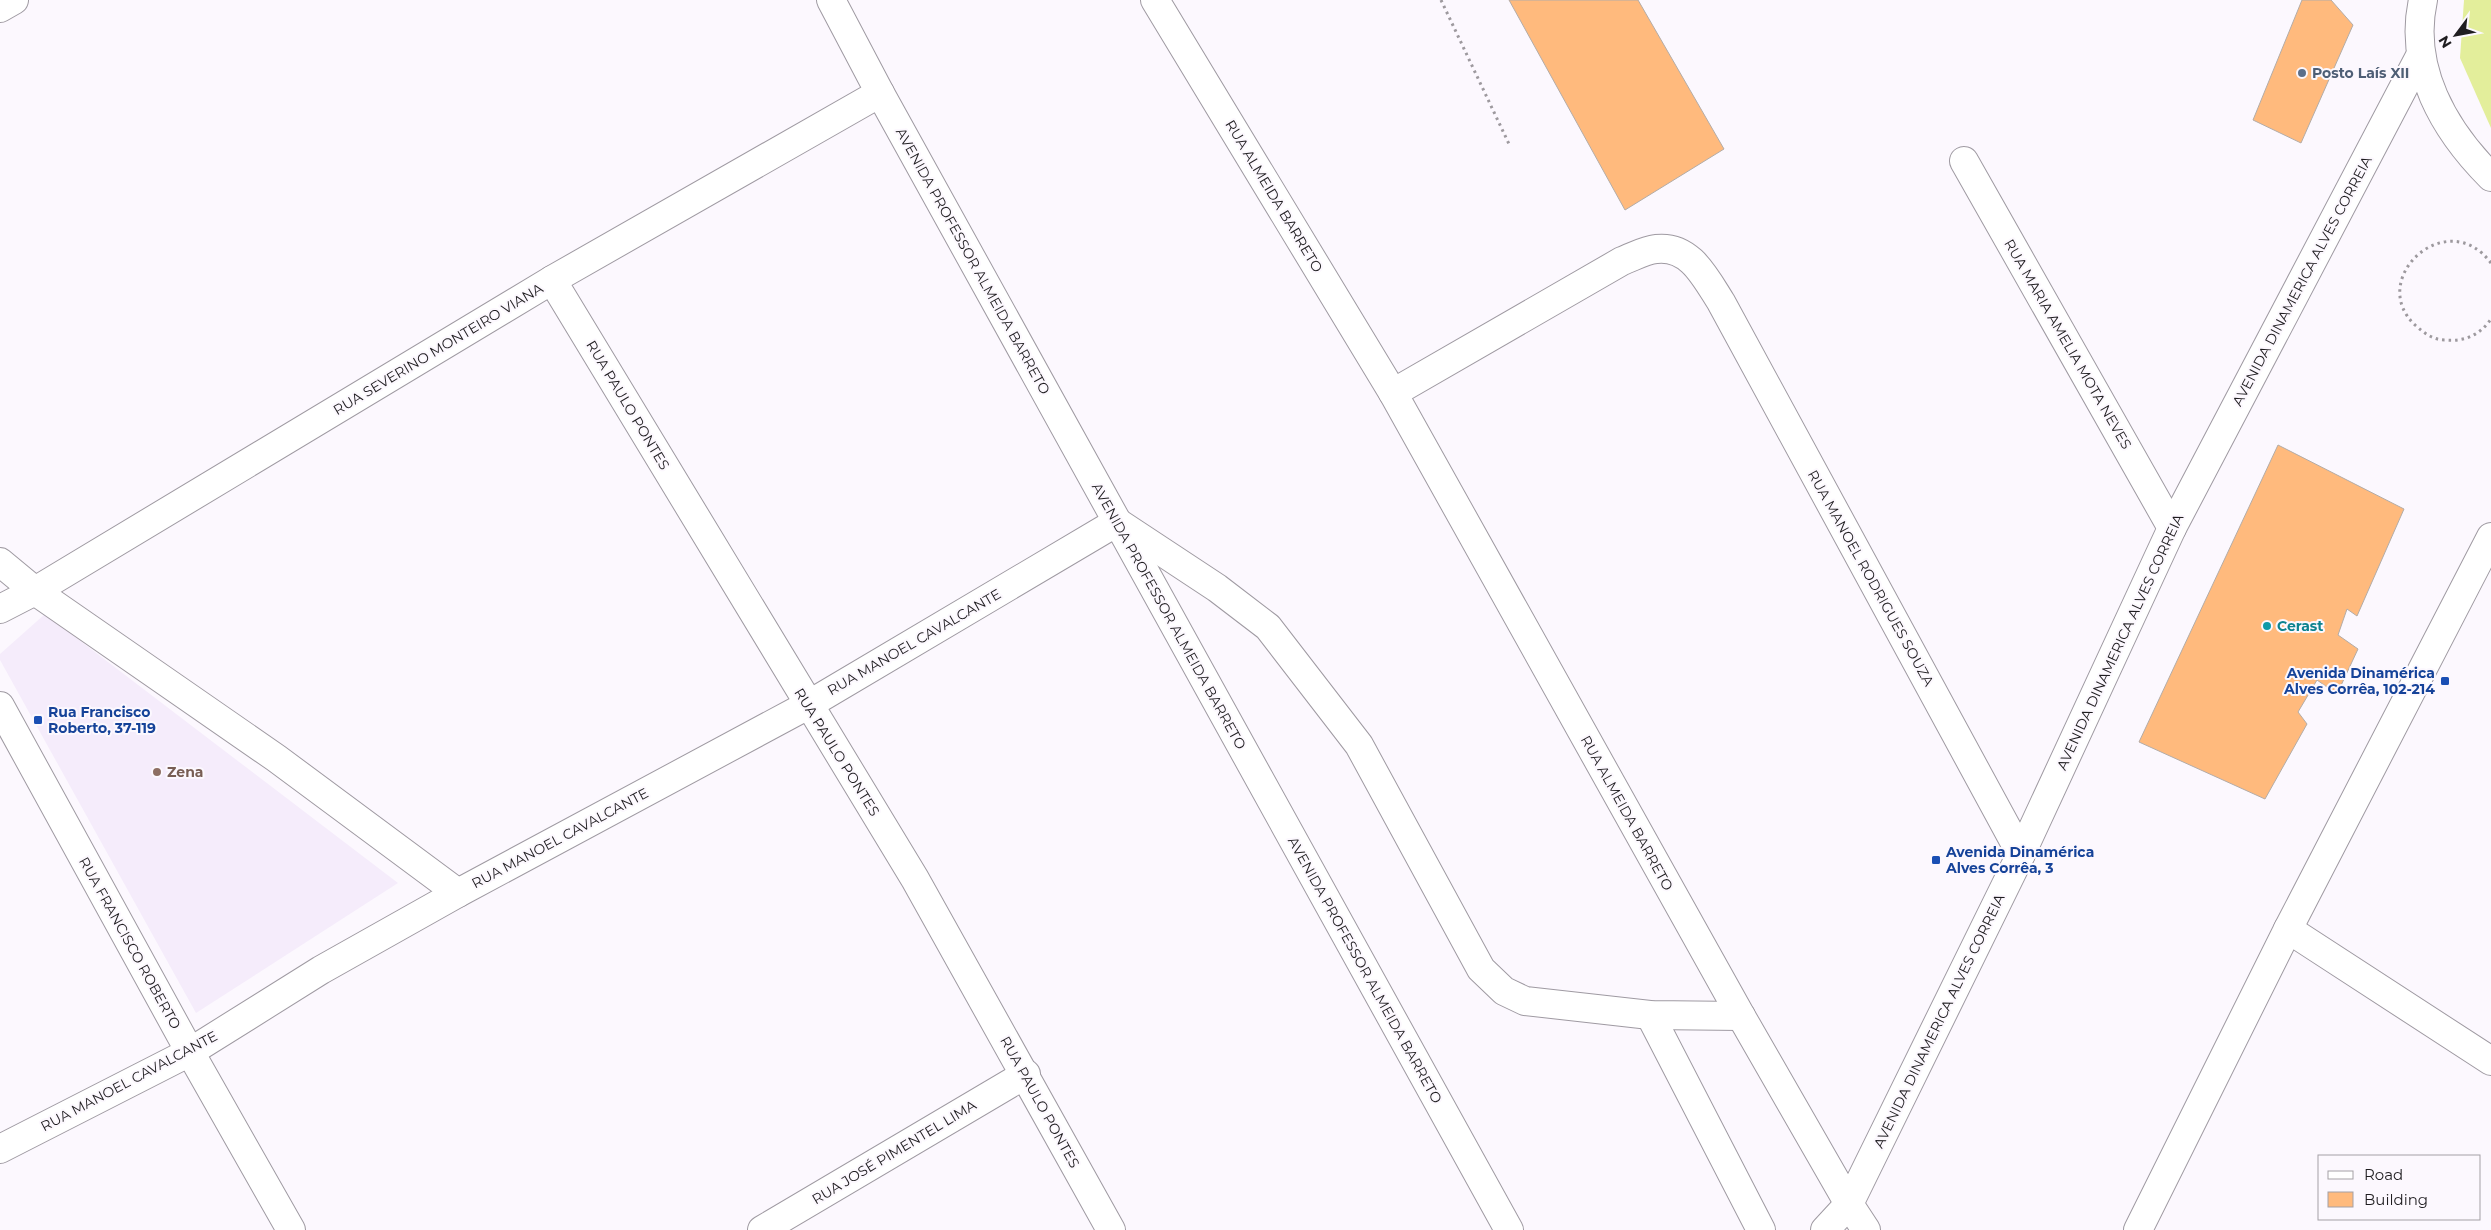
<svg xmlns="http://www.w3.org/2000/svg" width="2491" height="1230" viewBox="0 0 2491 1230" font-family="Montserrat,sans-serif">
<rect width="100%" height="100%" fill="#fcf8fe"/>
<polygon fill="#f5ecfb" points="45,614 398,883 196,1013 0,660 0,654"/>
<polygon fill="#e3ee9b" points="2464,0 2491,0 2491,128 2460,58"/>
<g fill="#ffba7d" stroke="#b3aca7">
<polygon points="1509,0 1638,0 1724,149 1625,210"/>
<polygon points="2302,0 2331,0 2353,25 2301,143 2253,120"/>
<polygon points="2278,445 2404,509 2357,616 2347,609 2338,635 2358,649 2337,694 2317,680 2298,712 2307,724 2265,799 2139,742"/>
</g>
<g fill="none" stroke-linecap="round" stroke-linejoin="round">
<g stroke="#9f9aa2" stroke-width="30">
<g id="minor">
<polyline points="1155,0 1393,393 1741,1016 1849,1204"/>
<polyline points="0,8 14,0"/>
<polyline points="1964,161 2172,528"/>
<polyline points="552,280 915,879 1111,1230"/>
<path d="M1393,393L1622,261C1633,257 1645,250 1656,249C1690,245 1705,277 1721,302L2021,854"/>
<polyline points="1117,522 1217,588 1268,627 1359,745 1481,969 1504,991 1525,1001 1650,1015 1741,1016"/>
<polyline points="0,609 35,591 552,280 880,93"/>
<polyline points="0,706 190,1052 291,1230"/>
<polyline points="2288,929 2491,1061"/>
<polyline points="1650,1015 1761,1230"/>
<polyline points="0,1149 190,1052 321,970 458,893"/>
<polyline points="762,1230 1026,1074"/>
</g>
</g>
<g stroke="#9f9aa2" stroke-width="30">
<g id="tertiary">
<polyline points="0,562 35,591 276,758 458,893 808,705 1117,522"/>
<polyline points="1849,1204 1866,1230"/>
<polyline points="1825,1230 1849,1204 2021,854 2172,528 2420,56"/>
<polyline points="2138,1230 2288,929 2491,537"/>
</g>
</g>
<g stroke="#9f9aa2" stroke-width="30">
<polyline id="secondary" points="831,0 880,93 1509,1230"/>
</g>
<g stroke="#9f9aa2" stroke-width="30">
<path id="primary" d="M2423,0C2408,68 2444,130 2491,177"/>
</g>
<g stroke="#9d999e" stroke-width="3" stroke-dasharray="2.5 4" stroke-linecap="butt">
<polyline points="1441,0 1509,144"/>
<path d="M2491,263C2447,204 2366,279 2415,325C2424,333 2433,340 2445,340C2464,342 2480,335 2491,319"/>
</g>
<use href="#minor" stroke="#fff" stroke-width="28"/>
<use href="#tertiary" stroke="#fff" stroke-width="28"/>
<use href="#secondary" stroke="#fff" stroke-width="28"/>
<use href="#primary" stroke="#fff" stroke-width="28"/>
</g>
<circle fill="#5c6f8a" stroke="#fcf8fe" stroke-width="2" cx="2302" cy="73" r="5"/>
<circle fill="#0f9aa8" stroke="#fcf8fe" stroke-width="2" cx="2267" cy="626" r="5"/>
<g fill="#1a4fb4" stroke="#fcf8fe" stroke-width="2">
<rect x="2440" y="676" width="10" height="10" rx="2.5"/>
<rect x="33" y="715" width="10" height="10" rx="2.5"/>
<rect x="1931" y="855" width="10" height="10" rx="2.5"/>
</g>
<circle fill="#8d6e63" stroke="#fcf8fe" stroke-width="2" cx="157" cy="772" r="5"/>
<g text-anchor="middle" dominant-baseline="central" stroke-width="4" stroke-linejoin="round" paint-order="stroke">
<g font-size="14" font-weight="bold" fill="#4e5e75" stroke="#fcf8fe" text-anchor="start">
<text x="2312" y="73">Posto Laís XII</text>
</g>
<g font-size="14" fill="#1f1d20" stroke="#fcf8fe">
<text transform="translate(1274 196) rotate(59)">RUA ALMEIDA BARRETO</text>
<text transform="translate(973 261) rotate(61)">AVENIDA PROFESSOR ALMEIDA BARRETO</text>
<text transform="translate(2302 281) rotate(-62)">AVENIDA DINAMERICA ALVES CORREIA</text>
<text transform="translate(2068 344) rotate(60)">RUA MARIA AMELIA MOTA NEVES</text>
<text transform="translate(438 349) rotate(-31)">RUA SEVERINO MONTEIRO VIANA</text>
<text transform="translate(628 405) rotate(59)">RUA PAULO PONTES</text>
<text transform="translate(1871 578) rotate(61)">RUA MANOEL RODRIGUES SOUZA</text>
<text transform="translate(1169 616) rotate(61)">AVENIDA PROFESSOR ALMEIDA BARRETO</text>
<text transform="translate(914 642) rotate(-30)">RUA MANOEL CAVALCANTE</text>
<text transform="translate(2120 642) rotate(-65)">AVENIDA DINAMERICA ALVES CORREIA</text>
<text transform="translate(837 752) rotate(58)">RUA PAULO PONTES</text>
<text transform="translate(1627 813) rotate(61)">RUA ALMEIDA BARRETO</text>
<text transform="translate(560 838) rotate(-28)">RUA MANOEL CAVALCANTE</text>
<text transform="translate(130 943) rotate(61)">RUA FRANCISCO ROBERTO</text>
<text transform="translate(1365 970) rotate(61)">AVENIDA PROFESSOR ALMEIDA BARRETO</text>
<text transform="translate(1939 1021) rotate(-64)">AVENIDA DINAMERICA ALVES CORREIA</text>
<text transform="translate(129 1081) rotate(-28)">RUA MANOEL CAVALCANTE</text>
<text transform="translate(1040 1102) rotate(61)">RUA PAULO PONTES</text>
<text transform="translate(894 1152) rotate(-31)">RUA JOSÉ PIMENTEL LIMA</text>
</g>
<g font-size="14" font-weight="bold" fill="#0d838f" stroke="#fcf8fe" text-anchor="start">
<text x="2277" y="626">Cerast</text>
</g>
<g font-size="14" font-weight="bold" fill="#164399" stroke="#fcf8fe" text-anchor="start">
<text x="2435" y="673" text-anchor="end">Avenida Dinamérica<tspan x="2435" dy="16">Alves Corrêa, 102-214</tspan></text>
<text x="48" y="712">Rua Francisco<tspan x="48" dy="16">Roberto, 37-119</tspan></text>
<text x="1946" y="852">Avenida Dinamérica<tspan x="1946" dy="16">Alves Corrêa, 3</tspan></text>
</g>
<g font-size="14" font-weight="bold" fill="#785e54" stroke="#fcf8fe" text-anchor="start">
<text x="167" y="772">Zena</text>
</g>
</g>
<rect x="2318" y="1155" width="162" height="65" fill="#fcf8fe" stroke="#a4a0a5"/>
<rect x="2328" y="1171" width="25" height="8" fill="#ffffff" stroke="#a4a0a5"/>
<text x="2364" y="1180" font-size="15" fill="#1f1d20">Road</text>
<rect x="2328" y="1192" width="25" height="15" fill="#ffba7d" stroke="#a4a0a5"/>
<text x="2364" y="1205" font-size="15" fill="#1f1d20">Building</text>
<g transform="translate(2456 35) rotate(238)" stroke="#fcf8fe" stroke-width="4" paint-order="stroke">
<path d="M0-4L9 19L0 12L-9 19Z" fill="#1f1d20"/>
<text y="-8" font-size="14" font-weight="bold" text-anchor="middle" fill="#1f1d20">N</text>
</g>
</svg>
